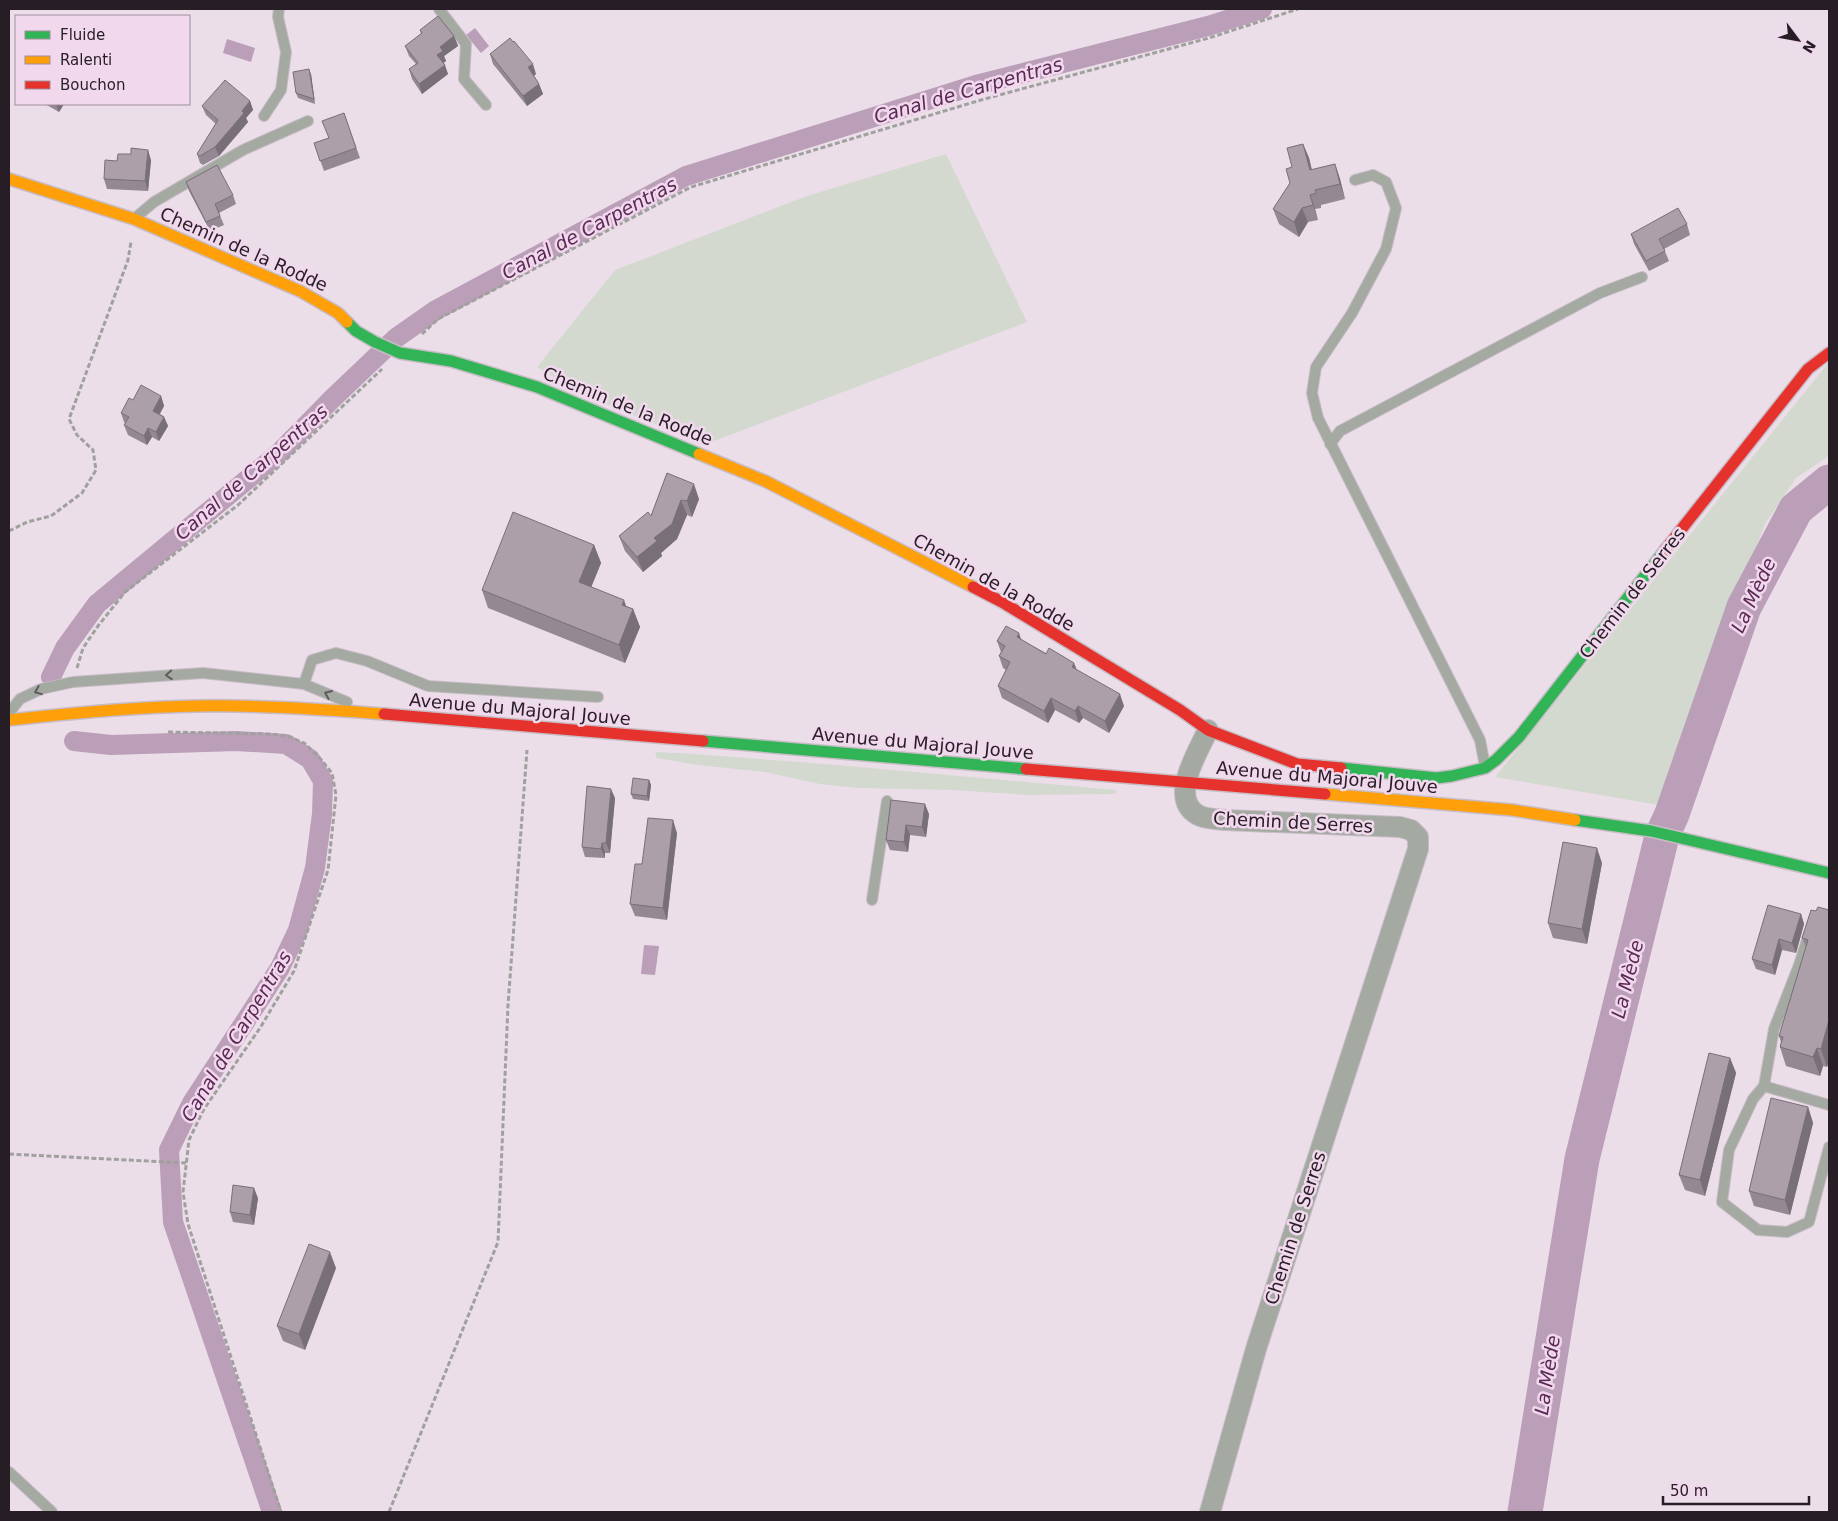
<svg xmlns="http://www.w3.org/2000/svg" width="1838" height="1521" viewBox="0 0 1838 1521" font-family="'DejaVu Sans',sans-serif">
<rect width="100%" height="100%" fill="#ebdee9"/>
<g fill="#d3d9cf">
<polygon points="946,154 1027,322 706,444 583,395 537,367 615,270 807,196"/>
<polygon points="1829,362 1829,456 1796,478 1765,524 1659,805 1495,777"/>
<polygon points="655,752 680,753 825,764 1116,790 1116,793 1113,794 1028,795 953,790 858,788 820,784 765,772 698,765 657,758"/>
</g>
<g fill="#bb9eb7">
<polygon points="475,28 489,46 481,53 466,35"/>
<polygon points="227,39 255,48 251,62 223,53"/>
<polygon points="644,945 659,946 655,975 641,974"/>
</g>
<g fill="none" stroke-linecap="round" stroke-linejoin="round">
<g stroke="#bb9eb7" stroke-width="20">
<polyline points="51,677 65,648 97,604 278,454 332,399 396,338 436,310 686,176 976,85 1208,26 1262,9"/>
<polyline points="74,741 111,745 236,741 286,744 310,759 323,781 322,814 315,868 298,930 280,968 192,1103 169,1150 173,1222 272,1512"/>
</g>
<polyline stroke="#bb9eb7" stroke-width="35" points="1525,1512 1582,1159 1662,836 1672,814 1744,607 1796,509 1829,482"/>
<g stroke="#c7bcc5" stroke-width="12">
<g id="lane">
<polyline points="439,9 466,44 464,79 486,105"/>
<polyline points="264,116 281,90 286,52 278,17 279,9"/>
<polyline points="1355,180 1373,175 1386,182 1396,208 1386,249 1352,313 1316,367 1312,393 1318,418 1480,740 1485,766"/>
<polyline points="135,218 154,202 243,150 308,121"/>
<polyline points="1330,444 1340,431 1600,293 1642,277"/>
<polyline points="304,684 312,660 336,653 367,661 428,686 598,697"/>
<polyline points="9,713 20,699 41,689 73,682 203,673 304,684 347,702"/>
<polyline points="872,900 887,801"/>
<polyline points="1764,1086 1774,1029 1799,965 1809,934"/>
<polyline points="1829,1105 1764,1086 1753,1099 1729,1150 1722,1202 1758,1230 1787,1232 1809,1222 1829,1147"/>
<polyline points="9,1472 52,1512"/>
</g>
</g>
<g stroke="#c7bcc5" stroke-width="22">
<path id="street" d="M1208,730C1198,752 1168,798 1198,815C1205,819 1216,819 1225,820L1400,827L1411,830L1418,837V849L1256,1349L1210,1512"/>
</g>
<g stroke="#c7bcc5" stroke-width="14">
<g id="fast">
<polyline points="347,322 356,331 375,342 400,353 451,361 537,387 699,454"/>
<polyline points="703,741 1026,769"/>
<polyline points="1341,768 1436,778 1452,776 1485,768 1496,760 1519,737 1665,550"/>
<polyline points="1575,820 1651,831 1829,873"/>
</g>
</g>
<g stroke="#c7bcc5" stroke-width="14">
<g id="slow">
<polyline points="9,179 134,219 300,291 338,313 347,322"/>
<polyline points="699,454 765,481 973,587"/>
<path d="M9,720C72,713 135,707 198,706C260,705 322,709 384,714"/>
<polyline points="1325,794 1512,810 1575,820"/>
</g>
</g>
<g stroke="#c7bcc5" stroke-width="14">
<g id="jam">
<polyline points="1665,550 1808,369 1829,353"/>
<polyline points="973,587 1002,602 1180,710 1208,730 1297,764 1341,768"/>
<polyline points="384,714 703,741"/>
<polyline points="1026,769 1325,794"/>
</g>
</g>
<g stroke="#a0a19e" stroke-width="3" stroke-dasharray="5 2.5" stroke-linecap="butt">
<polyline points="422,334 438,319 691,187 981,100 1209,38 1298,9"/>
<polyline points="9,531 27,522 51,516 82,493 96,470 93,450 77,435 69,419 128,260 131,242"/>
<polyline points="77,668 83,648 98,626 125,592 238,505 382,369"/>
<polyline points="168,732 271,734 290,737 304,743 318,756 332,773 336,795 328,870 294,971 260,1028 204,1109 189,1140 183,1192 188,1224 281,1512"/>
<polyline points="9,1154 186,1163"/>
<polyline points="389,1512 498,1242 508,1005 527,750"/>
</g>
<use href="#lane" stroke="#a4aaa2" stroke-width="10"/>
<use href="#street" stroke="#a4aaa2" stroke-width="20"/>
<use href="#fast" stroke="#30b455" stroke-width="11"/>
<use href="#slow" stroke="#ff9f0a" stroke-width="11"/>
<use href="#jam" stroke="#e5322d" stroke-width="11"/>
</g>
<g fill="#948992">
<polygon points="420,30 454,36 458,46 444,56 446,61 443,63 448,74 422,94 412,79 409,69 416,64 409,56 405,46 421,34"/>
<polygon points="490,54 536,74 534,76 539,84 543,94 527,106 493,64"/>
<polygon points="311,74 315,104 298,98 296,93"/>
<polygon points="250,101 253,110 246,118 248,122 219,156 203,165 200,163 197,154 216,124 206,115 202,106"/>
<polygon points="45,104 64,104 59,112"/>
<polygon points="344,113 360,158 324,171 314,143 328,138"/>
<polygon points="1303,144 1309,158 1312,170 1335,164 1340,179 1345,199 1321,205 1321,208 1315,209 1318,220 1308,222 1299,237 1279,224 1273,209 1290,183 1292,167"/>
<polygon points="131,154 151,160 148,191 107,189 104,179 117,161"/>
<polygon points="186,182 233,195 236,204 219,213 224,225 210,231 189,191"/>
<polygon points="1687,224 1690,235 1664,249 1669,261 1649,271 1634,244 1631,234"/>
<polygon points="161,396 164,406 160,414 164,417 168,426 159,441 152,437 147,445 128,435 124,425 126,423 124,422 121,413 133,400"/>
<polygon points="667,473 699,499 692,517 687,515 677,539 661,553 662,556 643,572 625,551 619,536 651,516"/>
<polygon points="594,545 601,563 591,587 626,606 633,609 640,627 625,663 488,608 482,590"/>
<polygon points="1022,640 1077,670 1124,706 1109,733 1083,718 1079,723 1055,710 1048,723 1002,698 998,686 1006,670 1003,668 999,656 1001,652 997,641"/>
<polygon points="649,780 651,785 649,801 633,799 631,794"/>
<polygon points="615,798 610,853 605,853 605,858 585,857 582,847"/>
<polygon points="891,800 929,814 926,837 910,835 908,852 890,850 886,840"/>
<polygon points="677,833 667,920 635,916 630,904 642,864"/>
<polygon points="1602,863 1587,944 1553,938 1548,923"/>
<polygon points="1829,910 1829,1061 1827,1067 1823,1066 1820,1076 1786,1066 1780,1047 1781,1042 1779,1036 1806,947 1802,938 1816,911"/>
<polygon points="1801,914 1804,924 1796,953 1782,950 1775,975 1756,969 1752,959"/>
<polygon points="1730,1058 1736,1073 1705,1196 1685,1190 1679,1175"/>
<polygon points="1808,1107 1813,1123 1790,1215 1754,1206 1749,1191"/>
<polygon points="258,1198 254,1225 233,1222 230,1212"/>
<polygon points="336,1268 305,1350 283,1341 277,1326"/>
</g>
<g fill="#786f77">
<polygon points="454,36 458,46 444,56 446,61 441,65 437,55 440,47"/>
<polygon points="533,64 536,74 532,77 528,67"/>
<polygon points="445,65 448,74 422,94 419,84"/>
<polygon points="309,69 311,74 315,104 314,99"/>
<polygon points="539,84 543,94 527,106 523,96"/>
<polygon points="250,101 253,110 246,118 248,122 219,156 215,147 242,111"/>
<polygon points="56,104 64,104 59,112"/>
<polygon points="1303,144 1309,158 1315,185 1310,170"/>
<polygon points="148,150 151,160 148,191 145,181"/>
<polygon points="1335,164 1340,179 1345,199 1340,184"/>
<polygon points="1310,195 1315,209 1318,220 1313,205"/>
<polygon points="1302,208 1308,222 1299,237 1294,222"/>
<polygon points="161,396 164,406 156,420 153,411"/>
<polygon points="164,417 168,426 159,441 156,432"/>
<polygon points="148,428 152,437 147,445 144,436"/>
<polygon points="694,484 699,499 692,517 687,501"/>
<polygon points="681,500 687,515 677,539 661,553 662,556 643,572 637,557 654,538"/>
<polygon points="594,545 601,563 586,600 579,582"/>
<polygon points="624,600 630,617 633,609 640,627 625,663 619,645 622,605"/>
<polygon points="1019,633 1023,645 1017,637"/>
<polygon points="1074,663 1079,675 1072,667"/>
<polygon points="1120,694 1124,706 1109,733 1105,721"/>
<polygon points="1051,698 1055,710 1048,723 1044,711"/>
<polygon points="1078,706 1083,718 1079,723 1075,711"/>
<polygon points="649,780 651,785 649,801 647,796"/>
<polygon points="611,789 615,798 610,853 606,843"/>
<polygon points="925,804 929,814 926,837 922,827"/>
<polygon points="673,820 677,833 667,920 663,908"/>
<polygon points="906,825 910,835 908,852 904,842"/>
<polygon points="602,843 605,853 605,858 601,849"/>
<polygon points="1597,848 1602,863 1587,944 1582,929"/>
<polygon points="1801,914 1804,924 1796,953 1792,943"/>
<polygon points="1779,939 1782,950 1775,975 1772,965"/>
<polygon points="1829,1020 1829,1061 1827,1067 1821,1049"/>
<polygon points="1817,1048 1823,1066 1820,1076 1813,1057"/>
<polygon points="1730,1058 1736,1073 1705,1196 1700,1180"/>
<polygon points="1808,1107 1813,1123 1790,1215 1785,1200"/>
<polygon points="254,1188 258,1198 254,1225 250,1215"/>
<polygon points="330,1252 336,1268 305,1350 299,1334"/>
</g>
<g fill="#ac9faa" stroke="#786f77">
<polygon points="438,16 454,36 440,47 443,51 437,55 445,65 419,84 409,69 418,63 405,46 422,33 420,30"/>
<polygon points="510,38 513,42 514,41 533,64 528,67 539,84 523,96 490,54"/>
<polygon points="309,69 314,99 296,93 293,72"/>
<polygon points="225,80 250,101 242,111 244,113 215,147 200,156 197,154 218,120 202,106"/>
<polygon points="344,113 356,148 320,161 314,143 329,138 322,121"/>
<polygon points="1303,144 1310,170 1335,164 1340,184 1315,190 1316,193 1310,195 1313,205 1302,208 1294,222 1273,209 1290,183 1286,169 1292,167 1287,148"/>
<polygon points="131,148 148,150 145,181 104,179 105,160 117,161 118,154 131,154"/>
<polygon points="217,165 233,195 215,204 220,216 206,222 186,182"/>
<polygon points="1678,208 1687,224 1659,239 1665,251 1646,261 1631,234"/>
<polygon points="141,385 161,396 153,411 164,417 156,432 148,428 144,436 124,425 129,417 121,413 129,398 133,400"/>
<polygon points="667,473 694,484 687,501 681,500 672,524 654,538 657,541 637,557 619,536 648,512 651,516"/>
<polygon points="513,512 594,545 579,582 624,600 622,605 633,609 619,645 482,590"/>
<polygon points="1006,626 1019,633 1017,637 1046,654 1049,648 1074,663 1072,667 1120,694 1105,721 1078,706 1075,711 1051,698 1044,711 998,686 1010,662 999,656 1005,646 997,641"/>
<polygon points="633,778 649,780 647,796 631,794"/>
<polygon points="587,786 611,789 606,843 602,843 601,849 582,847"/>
<polygon points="891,800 925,804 922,827 906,825 904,842 886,840"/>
<polygon points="648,818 673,820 663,908 630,904 635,864 642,864"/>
<polygon points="1563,842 1597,848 1582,929 1548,923"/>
<polygon points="1768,905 1801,914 1792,943 1779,939 1772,965 1752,959"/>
<polygon points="1818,907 1829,910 1829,1020 1821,1049 1817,1048 1813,1057 1780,1047 1783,1037 1779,1036 1808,940 1802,938 1811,910 1816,911"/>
<polygon points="1709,1053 1730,1058 1700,1180 1679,1175"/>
<polygon points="1771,1098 1808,1107 1785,1200 1749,1191"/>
<polygon points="233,1185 254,1188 250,1215 230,1212"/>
<polygon points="309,1244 330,1252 299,1334 277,1326"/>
</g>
<defs><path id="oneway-chevron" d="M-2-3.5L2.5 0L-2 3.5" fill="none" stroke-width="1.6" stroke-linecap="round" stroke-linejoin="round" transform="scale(1.25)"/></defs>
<g stroke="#5f5c5d">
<use href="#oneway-chevron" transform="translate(169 675) rotate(176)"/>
<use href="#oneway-chevron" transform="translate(38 691) rotate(158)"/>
<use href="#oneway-chevron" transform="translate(328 694) rotate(-157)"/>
</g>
<g text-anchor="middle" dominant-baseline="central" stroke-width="5" stroke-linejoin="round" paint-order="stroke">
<g font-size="18" fill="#261d25" stroke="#f1d8ed">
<text transform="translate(244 249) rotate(24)">Chemin de la Rodde</text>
<text transform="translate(628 406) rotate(22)">Chemin de la Rodde</text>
<text transform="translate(994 582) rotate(29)">Chemin de la Rodde</text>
<text transform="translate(1632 593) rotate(-52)">Chemin de Serres</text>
<text transform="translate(520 709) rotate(5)">Avenue du Majoral Jouve</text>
<text transform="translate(923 743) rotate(5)">Avenue du Majoral Jouve</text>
<text transform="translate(1327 777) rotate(5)">Avenue du Majoral Jouve</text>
<text transform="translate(1293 822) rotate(3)">Chemin de Serres</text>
<text transform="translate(1295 1228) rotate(-72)">Chemin de Serres</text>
</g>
<g font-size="19" font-style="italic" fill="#5a2a55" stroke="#f1d8ed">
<text transform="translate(968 90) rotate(-16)">Canal de Carpentras</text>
<text transform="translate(589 228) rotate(-28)">Canal de Carpentras</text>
<text transform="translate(251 472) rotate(-41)">Canal de Carpentras</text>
<text transform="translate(1753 595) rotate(-65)">La Mède</text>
<text transform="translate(1627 979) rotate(-76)">La Mède</text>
<text transform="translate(236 1036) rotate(-59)">Canal de Carpentras</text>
<text transform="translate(1547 1375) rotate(-81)">La Mède</text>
</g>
</g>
<rect width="1838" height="1521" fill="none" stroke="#261d25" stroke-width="20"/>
<rect x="15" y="15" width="175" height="90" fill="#f1d8ed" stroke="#a08d9d"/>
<rect x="25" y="31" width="25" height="8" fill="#30b455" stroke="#a08d9d"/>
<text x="60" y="40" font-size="15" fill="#261d25">Fluide</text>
<rect x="25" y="56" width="25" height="8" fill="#ff9f0a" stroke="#a08d9d"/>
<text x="60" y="65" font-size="15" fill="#261d25">Ralenti</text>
<rect x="25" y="81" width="25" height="8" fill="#e5322d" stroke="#a08d9d"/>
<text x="60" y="90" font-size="15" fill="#261d25">Bouchon</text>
<g transform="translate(1798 40) rotate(122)" stroke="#f1d8ed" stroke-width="4" paint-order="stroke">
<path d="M0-4L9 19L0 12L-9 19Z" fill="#261d25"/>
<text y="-8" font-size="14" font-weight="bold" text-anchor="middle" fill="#261d25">N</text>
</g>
<path d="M1663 1496v8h146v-8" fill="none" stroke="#261d25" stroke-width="2.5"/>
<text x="1670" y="1496" font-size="15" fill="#261d25" stroke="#f1d8ed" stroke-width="4" paint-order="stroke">50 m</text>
</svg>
